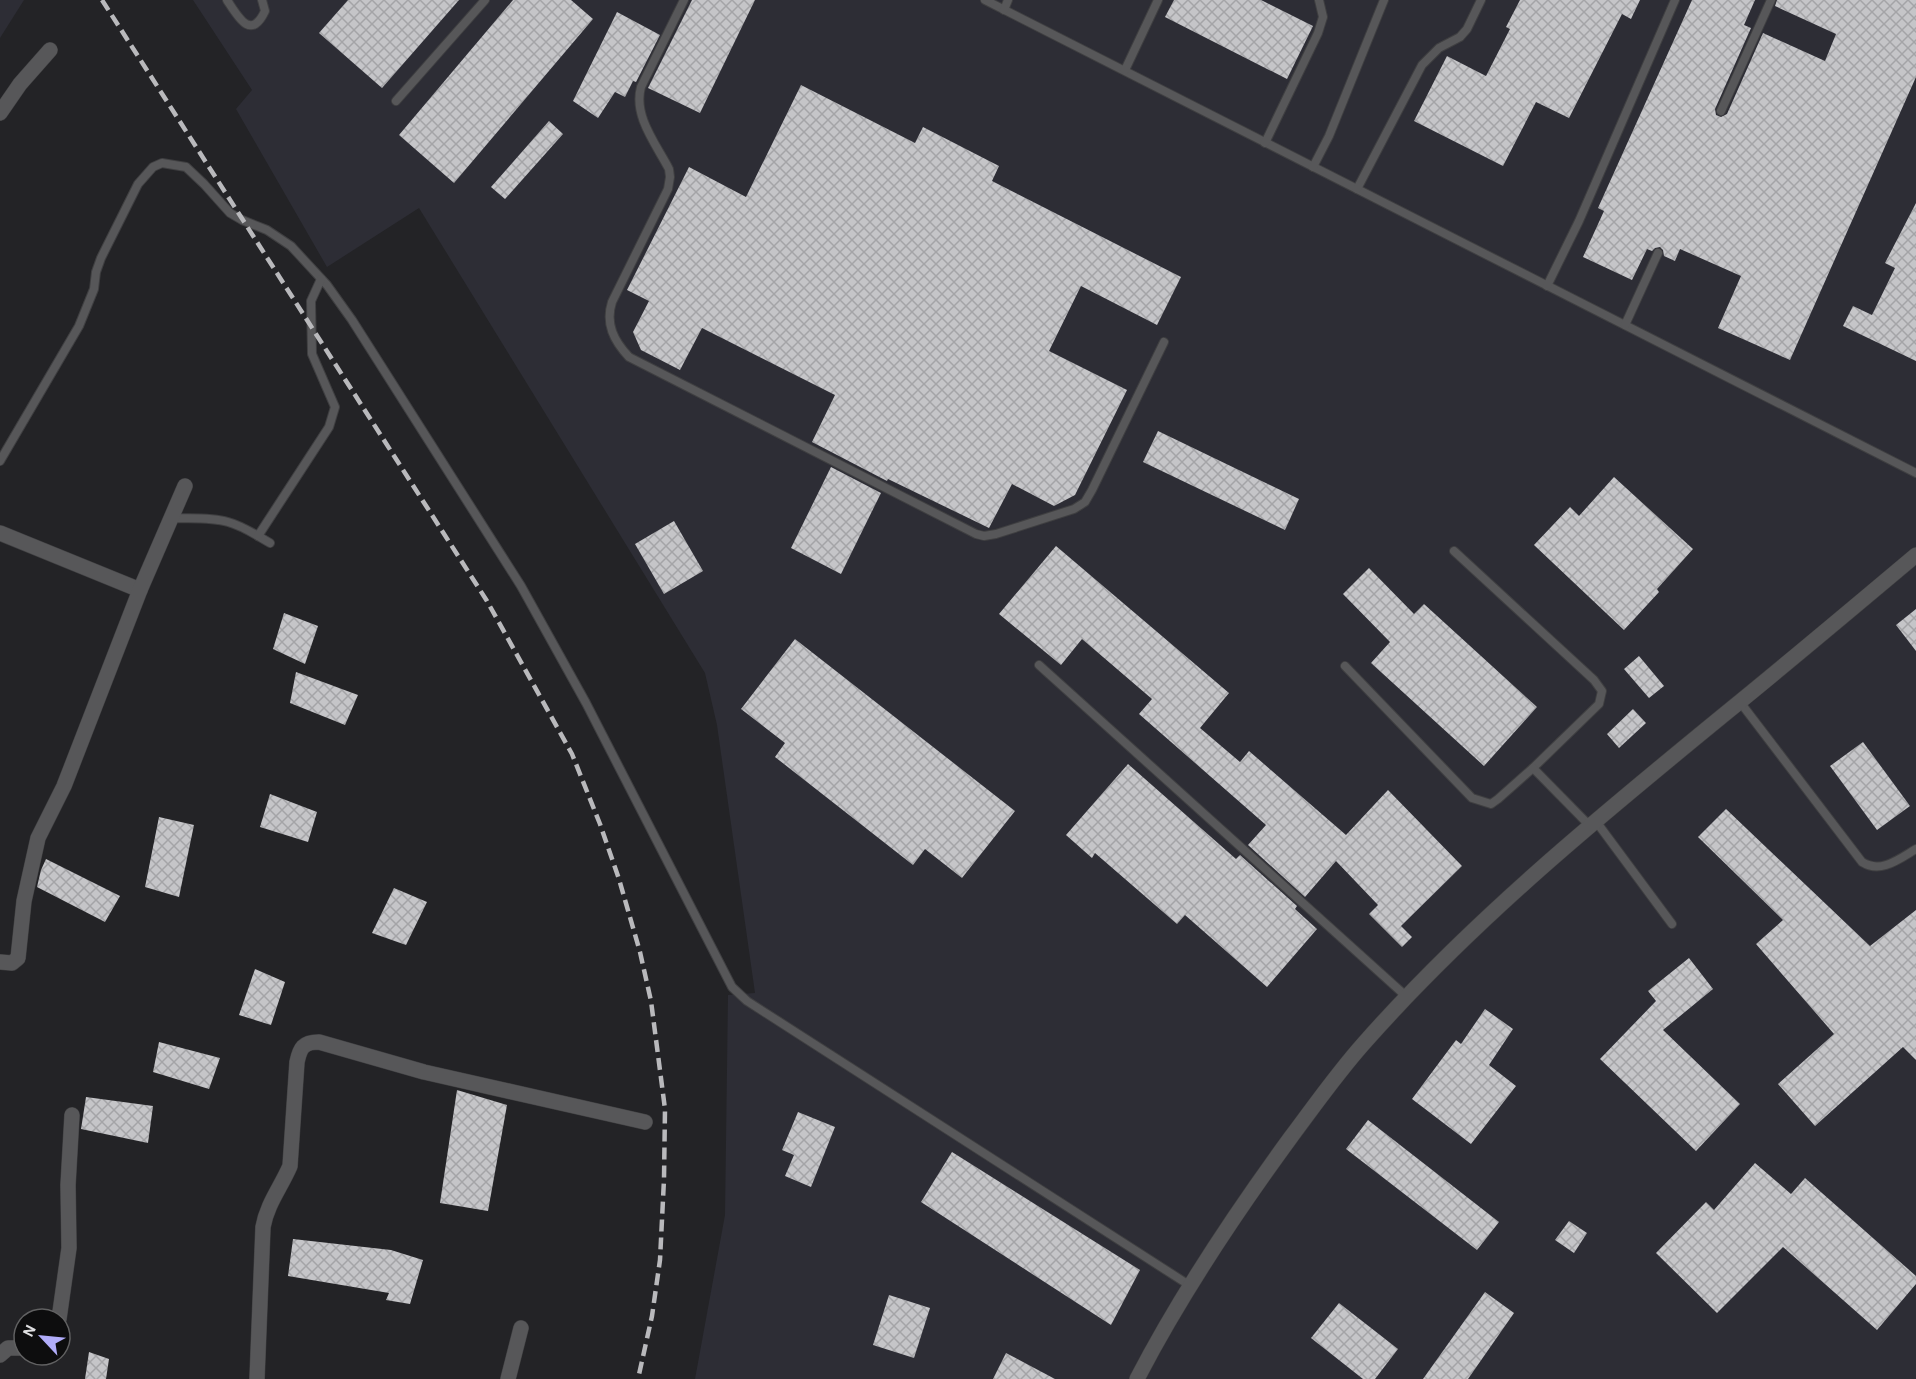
<svg xmlns="http://www.w3.org/2000/svg" width="1916" height="1379" viewBox="0 0 1916 1379" font-family="'Alegreya Sans',sans-serif">
<defs>
<pattern id="building-cross-hatch" width="8" height="8" patternUnits="userSpaceOnUse" patternTransform="scale(1.5)"><rect width="8" height="8" fill="#c5c5c8"/><path d="M0 0l8 8M0 8l8-8" fill="none" stroke="#a4a4a7"/></pattern>
</defs>
<rect width="100%" height="100%" fill="#232326"/>
<g fill="#2d2d35">
<polygon points="0,0 24,0 0,38"/>
<polygon points="193,0 1916,0 1916,1379 695,1379 725,1215 728,995 755,993 717,725 705,673 419,208 327,267 236,109 252,90"/>
</g>
<g fill="url(#building-cross-hatch)">
<polygon points="348,0 459,0 382,88 319,33"/>
<polygon points="513,0 571,0 593,19 454,183 399,135"/>
<polygon points="692,0 755,0 700,113 648,88"/>
<polygon points="1174,0 1261,0 1313,26 1287,79 1165,17"/>
<polygon points="1520,0 1640,0 1631,19 1622,14 1569,118 1536,102 1503,166 1414,121 1447,56 1486,76 1510,29 1506,27"/>
<polygon points="1692,0 1755,0 1744,25 1751,28 1715,109 1716,115 1721,117 1727,114 1763,33 1825,61 1836,34 1775,6 1777,0 1916,0 1916,77 1790,360 1718,328 1741,276 1680,249 1675,261 1664,256 1663,250 1660,247 1655,248 1652,251 1647,249 1632,280 1583,257 1604,211 1598,208"/>
<polygon points="617,12 660,35 636,82 633,81 625,97 615,92 598,118 573,101"/>
<polygon points="801,85 915,143 923,127 999,166 992,181 1181,277 1157,325 1081,286 1049,351 1127,390 1075,495 1054,506 1012,484 989,528 888,479 887,481 812,442 835,395 702,328 680,370 641,350 633,332 649,301 627,290 689,167 746,197"/>
<polygon points="549,121 563,134 505,199 491,187"/>
<polygon points="1916,203 1916,361 1843,326 1853,306 1872,315 1895,268 1885,263"/>
<polygon points="1158,431 1299,499 1285,530 1143,462"/>
<polygon points="831,467 881,493 841,574 791,548"/>
<polygon points="1614,477 1693,549 1657,589 1659,592 1624,630 1534,545 1570,507 1579,516"/>
<polygon points="674,521 703,571 664,594 635,544"/>
<polygon points="1056,546 1229,693 1200,728 1240,762 1249,751 1346,835 1388,790 1462,866 1401,926 1412,937 1402,947 1369,914 1378,905 1336,861 1305,897 1248,845 1266,825 1139,714 1152,699 1082,639 1061,665 999,614"/>
<polygon points="1369,568 1414,614 1424,604 1537,707 1484,766 1371,663 1390,642 1343,594"/>
<polygon points="1916,609 1916,651 1896,625"/>
<polygon points="284,613 318,626 305,664 273,649"/>
<polygon points="795,639 1015,811 962,878 925,849 913,865 775,757 785,743 741,709"/>
<polygon points="1639,656 1664,686 1649,698 1624,669"/>
<polygon points="296,672 358,695 345,725 290,703"/>
<polygon points="1633,709 1646,723 1619,748 1607,734"/>
<polygon points="1863,742 1910,806 1877,830 1830,766"/>
<polygon points="1128,764 1236,859 1240,855 1297,906 1295,909 1317,929 1267,987 1185,915 1177,924 1095,853 1092,858 1066,835"/>
<polygon points="270,794 317,812 308,842 260,827"/>
<polygon points="1726,809 1870,946 1916,910 1916,1060 1903,1047 1815,1126 1778,1084 1834,1034 1756,944 1783,920 1698,837"/>
<polygon points="159,817 194,825 179,897 145,887"/>
<polygon points="46,859 120,896 105,922 37,887 41,870"/>
<polygon points="394,888 427,902 406,945 372,933"/>
<polygon points="1689,958 1713,989 1663,1030 1740,1104 1696,1151 1600,1059 1656,1001 1648,991"/>
<polygon points="255,969 285,982 271,1025 239,1015"/>
<polygon points="1485,1009 1513,1029 1489,1065 1516,1086 1471,1144 1412,1099 1456,1040 1461,1044"/>
<polygon points="159,1042 220,1058 209,1089 153,1072"/>
<polygon points="457,1090 507,1105 488,1211 440,1203"/>
<polygon points="86,1097 153,1106 148,1143 81,1129"/>
<polygon points="798,1112 835,1127 811,1187 785,1176 794,1155 782,1150"/>
<polygon points="1368,1120 1499,1222 1477,1250 1346,1149"/>
<polygon points="952,1152 1140,1270 1111,1325 921,1202"/>
<polygon points="1755,1163 1791,1194 1805,1178 1916,1276 1916,1284 1877,1330 1783,1247 1717,1313 1656,1253 1706,1202 1714,1210"/>
<polygon points="1569,1221 1587,1233 1574,1253 1555,1240"/>
<polygon points="293,1239 391,1250 423,1260 410,1304 386,1300 389,1293 288,1276"/>
<polygon points="1485,1292 1514,1313 1468,1379 1423,1379"/>
<polygon points="889,1295 930,1308 914,1358 873,1345"/>
<polygon points="1339,1303 1398,1349 1375,1379 1363,1379 1311,1338"/>
<polygon points="89,1352 109,1359 106,1379 85,1379"/>
<polygon points="1006,1353 1055,1379 993,1379"/>
</g>
<g fill="none" stroke-linecap="round" stroke-linejoin="round">
<g stroke="#3f3f41" stroke-width="10">
<g id="service">
<path d="M227,0C238,17 251,41 265,11L262,0"/>
<path d="M684,0L641,87C633,116 656,144 669,169L670,177L668,189L612,302C605,324 614,341 629,357L976,534L984,536L996,534L1074,509L1085,502L1092,490L1164,342"/>
<polyline points="985,0 1916,473"/>
<polyline points="1004,10 1008,0"/>
<polyline points="1125,70 1158,0"/>
<polyline points="396,101 485,0"/>
<polyline points="1721,111 1771,0"/>
<polyline points="1265,143 1318,33 1323,17 1319,0"/>
<polyline points="1313,167 1329,136 1384,0"/>
<polyline points="1357,189 1422,65 1439,48 1460,37 1467,29 1481,0"/>
<polyline points="1547,286 1579,221 1675,0"/>
<polyline points="1625,325 1658,253"/>
<polyline points="0,461 79,326 94,289 96,272 101,258 138,184 153,167 162,163 186,167 204,184 230,213 242,220 267,230 291,246 327,285 352,320 521,586 586,703 732,987 747,1001 1189,1285"/>
<path d="M171,518C190,519 210,517 228,522C243,526 256,535 270,543"/>
<polyline points="258,536 329,427 335,407 312,354 311,301 321,279"/>
<polyline points="1454,551 1594,680 1602,691 1599,704 1533,768"/>
<polyline points="1039,665 1407,997"/>
<polyline points="1345,666 1472,798 1491,804 1498,799 1533,768 1589,825"/>
<path d="M1740,702L1862,862C1881,874 1899,859 1916,849"/>
<polyline points="1595,820 1672,924"/>
</g>
</g>
<g stroke="#3f3f41" stroke-width="16">
<g id="minor">
<polyline points="0,113 20,84 50,50"/>
<polyline points="0,533 140,590"/>
<polyline points="0,962 12,963 18,958 24,901 38,838 64,786 140,590 185,486"/>
<polyline points="59,1319 69,1248 68,1185 72,1115"/>
<polyline points="0,1355 8,1348 24,1348"/>
<path d="M257,1379L263,1227C267,1204 281,1187 290,1166L297,1062C300,1048 303,1042 319,1042L424,1072L645,1122"/>
<polyline points="508,1379 521,1328"/>
<path d="M1137,1379C1181,1294 1234,1215 1291,1137C1315,1105 1338,1072 1365,1042C1473,920 1600,816 1726,713C1790,661 1853,608 1916,555"/>
</g>
</g>
<use href="#service" stroke="#575759" stroke-width="8"/>
<use href="#minor" stroke="#575759" stroke-width="15"/>
<polyline stroke="#b9b9bc" stroke-width="4.5" stroke-dasharray="12 6" stroke-linecap="butt" points="102,0 487,601 572,754 600,824 619,879 640,952 651,1001 665,1109 664,1179 660,1260 652,1316 638,1379"/>
</g>
<g transform="translate(42 1337) rotate(296)"><circle r="28" fill="#0d0d0e" stroke="#616162" stroke-width="1.5"/>
<path d="M0-4.5L10 22L0 15L-10 22Z" fill="#b1adfa"/>
<text y="-9" font-size="16" font-weight="bold" text-anchor="middle" fill="#dfdfe1">N</text>
</g>
</svg>
